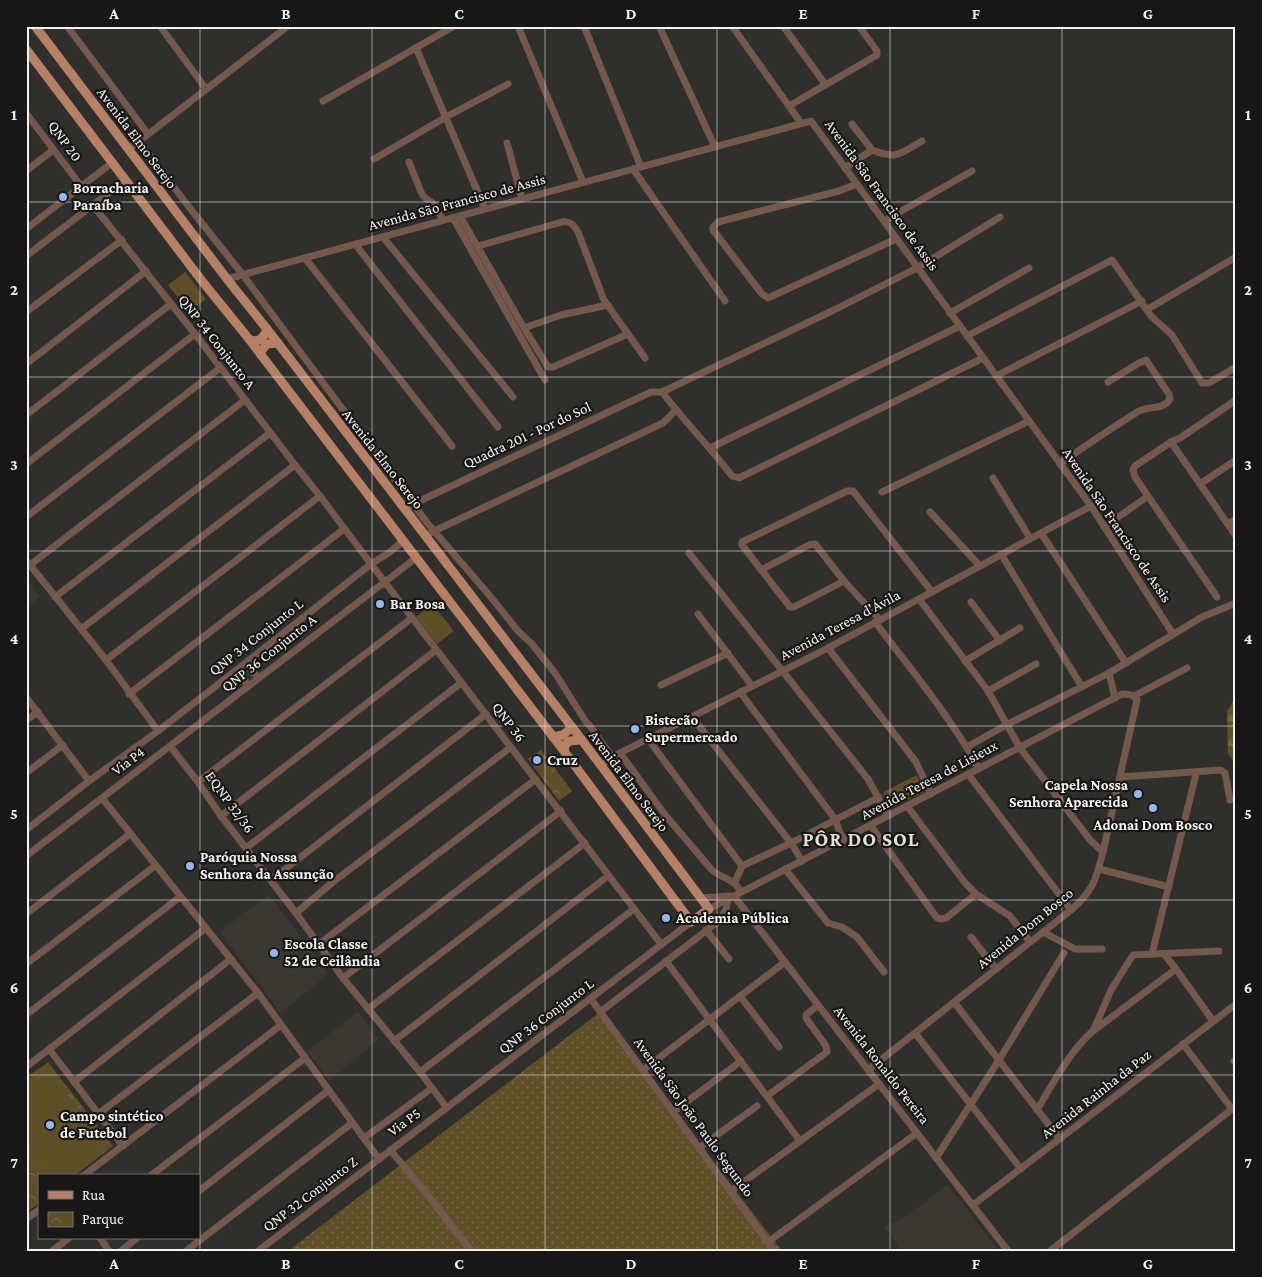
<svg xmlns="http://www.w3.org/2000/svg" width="1262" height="1277" viewBox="0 0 1262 1277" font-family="'Crimson Pro',serif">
<defs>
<pattern id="grass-dots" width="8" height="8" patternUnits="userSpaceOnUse" patternTransform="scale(1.25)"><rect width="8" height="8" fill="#5e4f26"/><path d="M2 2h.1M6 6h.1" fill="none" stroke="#766946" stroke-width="1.8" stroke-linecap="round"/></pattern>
<pattern id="forest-firs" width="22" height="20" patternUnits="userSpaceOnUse" patternTransform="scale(1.25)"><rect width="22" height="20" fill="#5e4f26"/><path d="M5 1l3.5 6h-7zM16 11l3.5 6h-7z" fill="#766946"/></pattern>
<pattern id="park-crowns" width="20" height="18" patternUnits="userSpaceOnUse" patternTransform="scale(1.25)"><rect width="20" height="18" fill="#5e4f26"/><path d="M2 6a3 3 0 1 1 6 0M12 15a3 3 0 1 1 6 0" fill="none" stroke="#766946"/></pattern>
</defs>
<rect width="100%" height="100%" fill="#2f2f2c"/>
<g fill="#3b3830">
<polygon points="26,579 40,597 26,608"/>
<polygon points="269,894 328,974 280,1013 220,932"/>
<polygon points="358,1012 379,1039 329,1080 307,1052"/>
<polygon points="947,1185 948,1185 999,1251 902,1251 884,1226 908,1216"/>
</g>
<polygon fill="url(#grass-dots)" points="600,1012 643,1070 782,1251 288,1251"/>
<polygon fill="url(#forest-firs)" points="1236,697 1236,764 1228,754 1227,711"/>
<g fill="url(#park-crowns)">
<polygon points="541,750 572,791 559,801 528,759"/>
<polygon points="48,1062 113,1146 74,1176 39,1176 39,1203 26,1213 26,1078"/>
</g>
<g fill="#5e4f26">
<polygon points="185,272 206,299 190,312 168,285"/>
<polygon points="432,604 454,631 437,644 416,617"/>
<polygon points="917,775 924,792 889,809 883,792"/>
<polygon points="46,1068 105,1143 63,1176 48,1176 26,1147 26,1082"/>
</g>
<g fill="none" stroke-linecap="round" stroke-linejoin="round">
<g stroke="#73584b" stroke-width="7">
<polyline points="67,26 148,134"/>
<polyline points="160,26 206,89"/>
<polyline points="518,26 583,182"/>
<polyline points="584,26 641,167"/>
<polyline points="659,26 715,147"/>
<polyline points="732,26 801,123"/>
<polyline points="783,26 825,84"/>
<polyline points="416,48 485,209"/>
<polyline points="323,101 454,26"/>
<polyline points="789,106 877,55 877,51 859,26"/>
<polyline points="26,113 81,186"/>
<polyline points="852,124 872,150"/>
<polyline points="139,141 189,207 243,275 428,524 490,596 518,631 532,644 555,673 586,722 590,726 612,757"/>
<polyline points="507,143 522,199"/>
<polyline points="129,149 288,26"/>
<polyline points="374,159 446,117 508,84"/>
<polyline points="409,162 421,192 424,197 434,204 443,220"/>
<path d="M845,168L872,150C898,160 899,154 922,141"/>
<polyline points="633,169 725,301"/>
<polyline points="26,171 53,150"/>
<polyline points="857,184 839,191 718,222 713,227 713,230 762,294 768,298 896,239"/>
<polyline points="92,204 195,334 295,465 320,496 371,564 661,944"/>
<polyline points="460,216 524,328 548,367 553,367 628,334"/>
<polyline points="453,218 545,380"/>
<polyline points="884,221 972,171"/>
<polyline points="26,229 113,162"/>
<polyline points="383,237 513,397"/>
<polyline points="355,244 498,427"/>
<path d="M478,246L562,222C571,221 574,225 578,232L604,300L645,358"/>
<polyline points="26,256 126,180"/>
<polyline points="305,258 452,446"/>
<polyline points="227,279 811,121 1091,506 1173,634"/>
<polyline points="1148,309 1236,257"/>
<polyline points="26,312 122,240"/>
<polyline points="950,313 1029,268"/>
<polyline points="524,328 561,315 608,305"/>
<polyline points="967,336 1112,260 1151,316 1172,335 1202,383 1209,383 1236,367"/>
<polyline points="26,364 146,271"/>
<polyline points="996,376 1142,301"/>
<path d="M662,392C684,421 710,447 732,476L739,478L983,358"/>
<polyline points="26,415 171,304"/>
<polyline points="1171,442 1236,536"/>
<polyline points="710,448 960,326"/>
<polyline points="26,464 195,334"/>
<path d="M1060,464C1086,445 1112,428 1139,411C1150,405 1162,411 1170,399L1169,394L1146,360L1139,363L1108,382"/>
<polyline points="993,478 1030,538"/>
<polyline points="1200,484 1236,460"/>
<polyline points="882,492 1029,421"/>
<polyline points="409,506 651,392 662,392 834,310 917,268 1000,217"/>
<polyline points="930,512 980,566"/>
<polyline points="26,517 220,368"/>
<polyline points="1228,524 1236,519"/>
<polyline points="1104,527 1148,496"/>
<polyline points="430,533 663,423 676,410"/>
<polyline points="1041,533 1126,663"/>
<polyline points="689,553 868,779 888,816"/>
<polyline points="1001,554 1082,687"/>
<polyline points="26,560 106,660 158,731"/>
<polyline points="30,565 245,400"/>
<polyline points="761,570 809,545 815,544 844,581 880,620"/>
<polyline points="844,581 794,607 790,607 742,545 742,542 847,491 853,491 932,592"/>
<polyline points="55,597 270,433"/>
<polyline points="1217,597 1135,477 1133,470 1135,466 1171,442 1180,438 1236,400"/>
<polyline points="919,599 988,691 1020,748 1091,841 1103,852"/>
<polyline points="971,602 1000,641"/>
<polyline points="698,614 752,686"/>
<path d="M875,622C911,670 951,717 979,769"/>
<polyline points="81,629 295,465"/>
<polyline points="828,648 916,762 931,794"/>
<polyline points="106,660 320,496"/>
<polyline points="248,661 251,672 260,677"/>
<polyline points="965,661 1020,628"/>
<polyline points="235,671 244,677 247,687"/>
<polyline points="1109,673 1115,698"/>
<polyline points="661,685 728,653"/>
<polyline points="988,691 1036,664"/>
<polyline points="740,692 835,819 843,841"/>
<polyline points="129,694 344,529"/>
<polyline points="1134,696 1187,668"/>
<polyline points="26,697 89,781"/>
<polyline points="692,717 791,843 802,861"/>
<polyline points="26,720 38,712"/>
<polyline points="648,739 742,866"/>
<polyline points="170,746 198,782 221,816 296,913 343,978 420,1072 447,1108"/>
<polyline points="967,747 1008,724 1109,673 1202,617 1236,603"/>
<path d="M620,753L666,816L711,869C723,880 733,877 741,892"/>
<polyline points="600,766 620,753 828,648 1091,506"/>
<polyline points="26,773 63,745"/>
<polyline points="968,774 1071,910"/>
<polyline points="1120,777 1221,770 1225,773 1230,800"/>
<polyline points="198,782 412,618"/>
<polyline points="102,798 258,993 379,1159"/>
<polyline points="907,806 966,884 976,894 1010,916 1030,942"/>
<polyline points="221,816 436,650"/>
<polyline points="871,826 937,918 941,919 946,918 976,894"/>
<polyline points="26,830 89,781 158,731 248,661 371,564 390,552 403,541"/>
<polyline points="246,848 461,683"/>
<polyline points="26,856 416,558"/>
<polyline points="785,869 828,923 842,927 857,937 884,972"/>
<polyline points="1099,869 1169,887"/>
<polyline points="271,880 486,714"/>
<polyline points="735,882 742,866 791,843 879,797"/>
<polyline points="734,896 1008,1251"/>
<polyline points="700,898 731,896"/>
<path d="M709,909L1122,694C1128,694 1133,694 1137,700L1103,852C1096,880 1093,891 1071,910L868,1070"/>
<polyline points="296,913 333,882 511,747"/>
<polyline points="26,914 130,834"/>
<polyline points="706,930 729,959"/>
<polyline points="1043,932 1075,949 1102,949"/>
<polyline points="971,937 996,969"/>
<polyline points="319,944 536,779"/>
<polyline points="1152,954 1196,774"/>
<polyline points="666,961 800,1141"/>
<polyline points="26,964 155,866"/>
<polyline points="1176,969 1213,1021"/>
<polyline points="343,978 561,811"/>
<polyline points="740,996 779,1047"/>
<polyline points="591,999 774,1251"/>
<polyline points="954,1002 1060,1139"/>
<polyline points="368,1009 585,843"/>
<polyline points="600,1012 719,921 726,910 728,899"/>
<polyline points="26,1015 180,897"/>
<polyline points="1094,1029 1111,990 1133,955 1219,951"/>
<polyline points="915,1033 1021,1169"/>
<polyline points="394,1041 608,876"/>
<polyline points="1183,1044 1232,1109"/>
<polyline points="49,1049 123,1146"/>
<polyline points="1234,1061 1236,1063"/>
<polyline points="26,1067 206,928"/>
<polyline points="643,1070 785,962"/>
<polyline points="420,1072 634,909"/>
<polyline points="74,1082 231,959"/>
<polyline points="767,1096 827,1052 826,1046 806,1018 806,1015 818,1005"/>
<path d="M1037,1110C1054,1082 1069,1052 1093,1031L1176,969L1164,954"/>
<polyline points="673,1112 741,1061"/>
<polyline points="98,1114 258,993"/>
<polyline points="364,1138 432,1088"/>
<polyline points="699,1148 757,1106"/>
<polyline points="390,1150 423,1189 471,1251"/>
<polyline points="936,1158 999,1060 1064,953"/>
<polyline points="83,1176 281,1025"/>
<polyline points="150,1176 305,1058"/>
<polyline points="199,1191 329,1090"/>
<polyline points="731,1191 879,1084"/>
<polyline points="973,1205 1236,1004"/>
<polyline points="26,1219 39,1210"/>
<polyline points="100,1238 109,1251"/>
<polyline points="768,1242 917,1133"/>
<polyline points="52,1251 69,1238"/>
<polyline points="121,1251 137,1238"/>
<polyline points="186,1251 352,1123"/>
<polyline points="258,1251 691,922"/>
<polyline points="1050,1251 1236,1106"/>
</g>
<g stroke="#b68064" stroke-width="9">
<polyline points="26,49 202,281 249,339 564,751 691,922 709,909 575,731 267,329 227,279 35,26"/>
<path d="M249,339C258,344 264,338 267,329"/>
<polyline points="261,355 261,351 267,344 278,343"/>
<polyline points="553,737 563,735 572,727"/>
<polyline points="564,751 565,745 569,741 581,740"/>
</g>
</g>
<path fill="none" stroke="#f3f3f1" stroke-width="1" stroke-opacity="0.55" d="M200,26V1251M372,26V1251M545,26V1251M717,26V1251M890,26V1251M1062,26V1251M26,202H1236M26,377H1236M26,551H1236M26,726H1236M26,900H1236M26,1075H1236"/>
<g fill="#95b6fd" stroke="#171716" stroke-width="2">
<circle cx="63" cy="197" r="5"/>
<circle cx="380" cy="604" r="5"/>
<circle cx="635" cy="729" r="5"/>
<circle cx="537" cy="760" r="5"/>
<circle cx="1138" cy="794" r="5"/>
<circle cx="1153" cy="808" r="5"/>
<circle cx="190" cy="866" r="5"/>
<circle cx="666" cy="918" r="5"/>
<circle cx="274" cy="953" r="5"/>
<circle cx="50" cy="1125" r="5"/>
</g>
<g text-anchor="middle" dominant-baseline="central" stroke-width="4.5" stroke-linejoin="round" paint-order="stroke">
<g font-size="15" fill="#f3f3f1" stroke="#171716">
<text transform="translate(137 138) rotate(53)">Avenida Elmo Serejo</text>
<text transform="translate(65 141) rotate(54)">QNP 20</text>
<text transform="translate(882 195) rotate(54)">Avenida São Francisco de Assis</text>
<text transform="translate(457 202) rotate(-15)">Avenida São Francisco de Assis</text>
<text transform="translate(217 342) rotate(52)">QNP 34 Conjunto A</text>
<text transform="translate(527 435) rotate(-25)">Quadra 201 - Por do Sol</text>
<text transform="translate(383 459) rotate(52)">Avenida Elmo Serejo</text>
<text transform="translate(1117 525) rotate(56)">Avenida São Francisco de Assis</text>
<text transform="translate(840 625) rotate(-28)">Avenida Teresa d'Ávila</text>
<text transform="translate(256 637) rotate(-38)">QNP 34 Conjunto L</text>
<text transform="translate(269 653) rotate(-38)">QNP 36 Conjunto A</text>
<text transform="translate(509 722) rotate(53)">QNP 36</text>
<text transform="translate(128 761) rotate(-37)">Via P4</text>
<text transform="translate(929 780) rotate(-28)">Avenida Teresa de Lisieux</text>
<text transform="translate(629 781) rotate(53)">Avenida Elmo Serejo</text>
<text transform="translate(230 802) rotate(54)">EQNP 32/36</text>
<text transform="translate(1025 928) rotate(-39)">Avenida Dom Bosco</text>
<text transform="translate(546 1016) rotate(-37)">QNP 36 Conjunto L</text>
<text transform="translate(882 1065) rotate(52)">Avenida Ronaldo Pereira</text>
<text transform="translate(1096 1094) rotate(-38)">Avenida Rainha da Paz</text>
<text transform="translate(694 1117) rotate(54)">Avenida São João Paulo Segundo</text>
<text transform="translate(404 1122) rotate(-36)">Via P5</text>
<text transform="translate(310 1194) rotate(-37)">QNP 32 Conjunto Z</text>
</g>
<g font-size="15" font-weight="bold" fill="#f3f3f1" stroke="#171716" text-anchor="start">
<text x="73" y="188">Borracharia<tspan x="73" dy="17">Paraíba</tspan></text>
<text x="390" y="604">Bar Bosa</text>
<text x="645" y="720">Bistecão<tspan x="645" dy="17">Supermercado</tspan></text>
<text x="547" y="760">Cruz</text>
<text x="1128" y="785" text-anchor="end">Capela Nossa<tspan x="1128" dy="17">Senhora Aparecida</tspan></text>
<text x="1153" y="825" text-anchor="middle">Adonai Dom Bosco</text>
<text x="200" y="857">Paróquia Nossa<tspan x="200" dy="17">Senhora da Assunção</tspan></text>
<text x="676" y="918">Academia Pública</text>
<text x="284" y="944">Escola Classe<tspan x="284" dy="17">52 de Ceilândia</tspan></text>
<text x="60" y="1116">Campo sintético<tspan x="60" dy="17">de Futebol</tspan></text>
</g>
<g font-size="20" font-weight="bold" letter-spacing="1" fill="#e2e1de" stroke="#171716">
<text x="861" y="839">PÔR DO SOL</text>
</g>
</g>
<rect width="1262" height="1277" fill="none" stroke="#171716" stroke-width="55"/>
<rect x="38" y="1174" width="162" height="65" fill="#171716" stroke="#6f6f6e"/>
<rect x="48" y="1191" width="25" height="8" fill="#b68064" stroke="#6f6f6e"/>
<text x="82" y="1200" font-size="15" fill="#f3f3f1">Rua</text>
<rect x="48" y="1212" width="25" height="15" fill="url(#park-crowns)" stroke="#6f6f6e"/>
<text x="82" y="1224" font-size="15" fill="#f3f3f1">Parque</text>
<rect x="28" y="28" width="1206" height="1222" fill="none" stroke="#f3f3f1" stroke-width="2"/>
<g font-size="16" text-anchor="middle" font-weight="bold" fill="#f3f3f1">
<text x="114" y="19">A</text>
<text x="286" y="19">B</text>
<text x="459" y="19">C</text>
<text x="631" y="19">D</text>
<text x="803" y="19">E</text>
<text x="976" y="19">F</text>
<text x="1148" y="19">G</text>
<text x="14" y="120">1</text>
<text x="1248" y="120">1</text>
<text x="14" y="295">2</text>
<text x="1248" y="295">2</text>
<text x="14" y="470">3</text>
<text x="1248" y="470">3</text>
<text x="14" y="644">4</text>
<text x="1248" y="644">4</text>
<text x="14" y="819">5</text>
<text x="1248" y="819">5</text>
<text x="14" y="993">6</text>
<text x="1248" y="993">6</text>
<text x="14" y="1168">7</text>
<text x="1248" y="1168">7</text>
<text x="114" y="1269">A</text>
<text x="286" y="1269">B</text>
<text x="459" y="1269">C</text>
<text x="631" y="1269">D</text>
<text x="803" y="1269">E</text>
<text x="976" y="1269">F</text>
<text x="1148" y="1269">G</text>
</g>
</svg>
